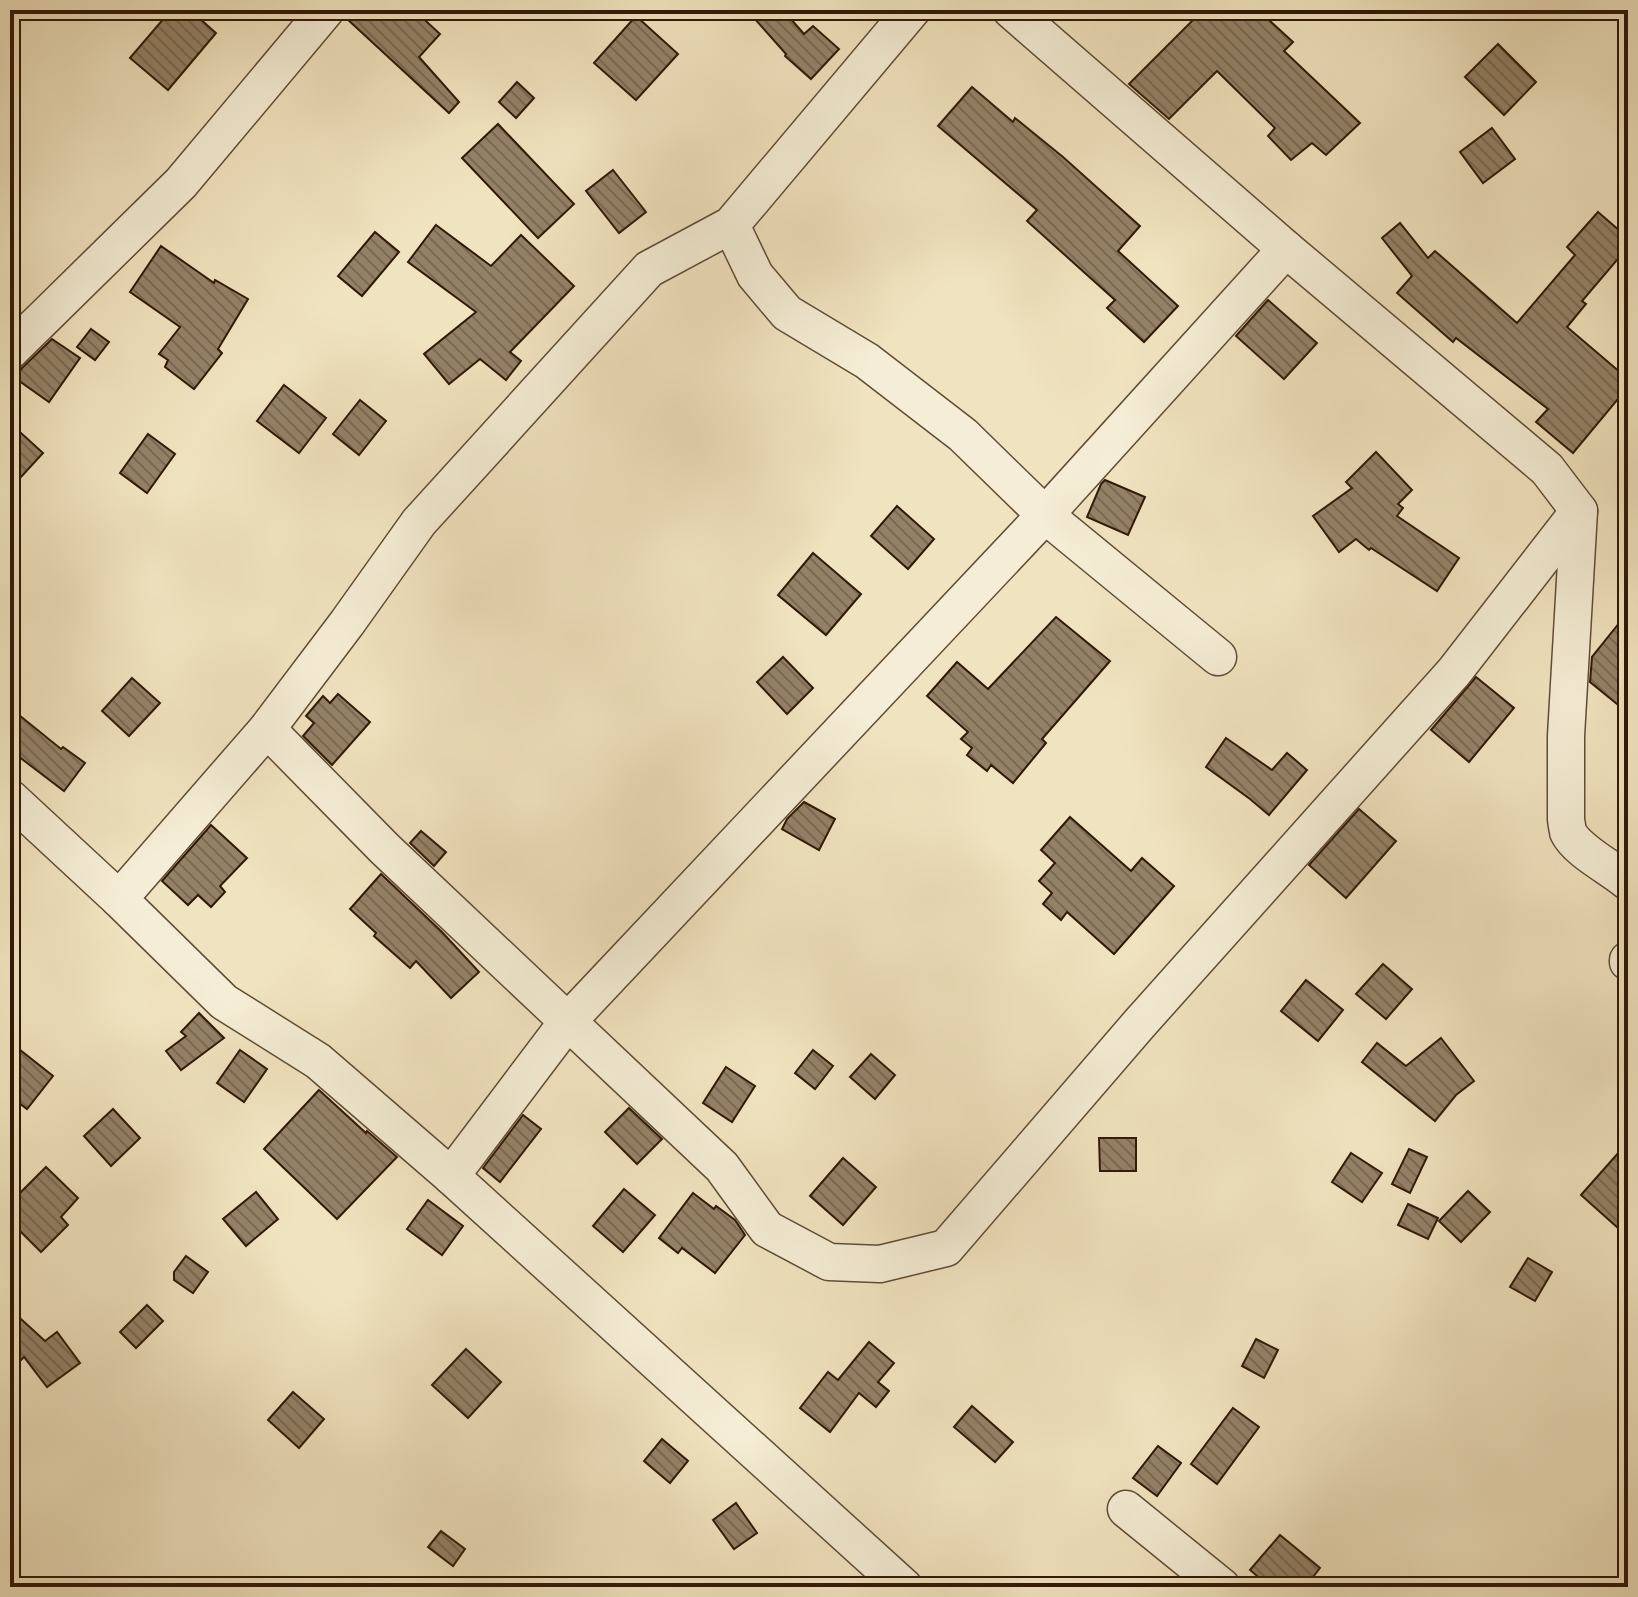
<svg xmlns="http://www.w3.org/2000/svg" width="1638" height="1597" viewBox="0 0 1638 1597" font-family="'IM FELL English',serif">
<defs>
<pattern id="building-back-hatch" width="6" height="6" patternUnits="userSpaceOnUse" patternTransform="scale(2)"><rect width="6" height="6" fill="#948267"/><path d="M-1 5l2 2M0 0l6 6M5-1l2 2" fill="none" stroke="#796a53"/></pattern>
</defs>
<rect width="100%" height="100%" fill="#f0e3bf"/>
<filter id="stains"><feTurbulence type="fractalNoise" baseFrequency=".0025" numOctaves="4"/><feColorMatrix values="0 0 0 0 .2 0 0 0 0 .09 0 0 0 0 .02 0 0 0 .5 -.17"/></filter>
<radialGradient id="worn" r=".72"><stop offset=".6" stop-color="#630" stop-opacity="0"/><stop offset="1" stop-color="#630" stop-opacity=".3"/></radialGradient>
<g fill="url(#building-back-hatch)" stroke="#301907" stroke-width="2">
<polygon points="171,10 190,10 216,33 168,90 130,58"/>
<polygon points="346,10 414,10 440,34 419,57 459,102 449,113 345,17"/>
<polygon points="747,10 783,10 804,34 813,26 839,49 811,79 785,56 786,54"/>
<polygon points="1203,10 1273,10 1270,21 1293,42 1284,51 1360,123 1326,155 1312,143 1291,160 1268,136 1275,128 1217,71 1169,119 1129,84"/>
<polygon points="636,16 678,54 636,100 594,63"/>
<polygon points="1498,44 1536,82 1504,115 1465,77"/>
<polygon points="517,82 534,98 516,118 499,102"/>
<polygon points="972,87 1013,122 1015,118 1063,157 1140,226 1118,251 1178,306 1144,342 1107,308 1115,300 1027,221 1037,210 938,126"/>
<polygon points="498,124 574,204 538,238 462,158"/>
<polygon points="1492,128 1515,159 1483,183 1460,152"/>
<polygon points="613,170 646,212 619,233 586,191"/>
<polygon points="1598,212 1628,238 1628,247 1582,301 1586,304 1567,327 1628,379 1628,387 1573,453 1536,422 1548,409 1456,338 1453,342 1397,293 1412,276 1382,238 1400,223 1428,258 1435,251 1517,323 1575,255 1567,247"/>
<polygon points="436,225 491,266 521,235 574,286 510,352 521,361 506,380 480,359 449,384 424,354 476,312 408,262"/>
<polygon points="375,232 399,252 362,296 338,276"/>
<polygon points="161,246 214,283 215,280 248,299 218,349 222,353 194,389 165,367 168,360 159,354 180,327 130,292"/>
<polygon points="1268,300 1317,343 1284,379 1236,336"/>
<polygon points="91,329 109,342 95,360 77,347"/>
<polygon points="52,339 80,358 49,402 15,378 22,368"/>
<polygon points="284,385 326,418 299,453 257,421"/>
<polygon points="360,400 386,421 359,455 333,434"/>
<polygon points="10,423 43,453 10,489"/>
<polygon points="148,434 175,454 147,493 120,473"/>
<polygon points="1376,452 1412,490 1398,504 1403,508 1397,516 1459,558 1437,591 1371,548 1369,550 1356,539 1339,552 1313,516 1352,488 1346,482"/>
<polygon points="1105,480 1145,497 1128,535 1087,517 1101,484"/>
<polygon points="897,506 934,539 908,569 871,536"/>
<polygon points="813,553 861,594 826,635 778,595"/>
<polygon points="1628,612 1628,713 1590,682 1592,657"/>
<polygon points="1056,617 1110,661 1042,739 1046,743 1013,783 991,765 987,771 967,755 972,748 961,739 968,732 927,696 957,662 988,689"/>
<polygon points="783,657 813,688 787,714 757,682"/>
<polygon points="1476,677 1514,708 1469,762 1431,730"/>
<polygon points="132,678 160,703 129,736 102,711"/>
<polygon points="338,694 370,722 332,765 303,736 314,723 306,716 323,696 330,703"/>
<polygon points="19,715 61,749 63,747 85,763 64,791 10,750 10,726"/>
<polygon points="1226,738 1272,770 1287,753 1307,770 1269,815 1250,799 1206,767"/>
<polygon points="804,802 835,819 819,850 782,829 787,819"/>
<polygon points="1359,809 1396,841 1346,898 1309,865"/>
<polygon points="1070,817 1131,871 1142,858 1174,886 1114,954 1067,912 1061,920 1043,904 1052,893 1039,881 1055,863 1041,850"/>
<polygon points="211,825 247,858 220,886 225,892 211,907 198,895 188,905 162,881"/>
<polygon points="421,831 446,852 434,866 410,843"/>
<polygon points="381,874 442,932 479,972 451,998 416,961 410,968 374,936 376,933 350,909"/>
<polygon points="1383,964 1412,989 1386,1019 1356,994"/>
<polygon points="1306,980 1343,1010 1318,1041 1281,1011"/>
<polygon points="199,1013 224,1038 181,1070 166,1051 186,1036 181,1032"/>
<polygon points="1441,1038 1474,1081 1456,1095 1435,1121 1362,1062 1377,1043 1406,1066"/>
<polygon points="10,1042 53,1076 27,1109 10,1096"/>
<polygon points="240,1050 267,1069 244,1102 217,1083"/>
<polygon points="813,1050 833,1066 815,1089 795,1073"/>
<polygon points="871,1054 895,1075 875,1099 850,1077"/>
<polygon points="726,1067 755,1086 732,1122 703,1103"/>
<polygon points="319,1090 366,1133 367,1131 397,1157 337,1219 264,1149"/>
<polygon points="629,1108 662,1139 637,1164 605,1132"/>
<polygon points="113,1109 140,1138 111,1166 84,1136"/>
<polygon points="523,1115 541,1129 500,1182 483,1168"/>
<polygon points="1099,1138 1136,1138 1136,1171 1100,1171"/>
<polygon points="1628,1142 1628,1237 1581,1195"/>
<polygon points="1409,1149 1427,1157 1410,1193 1392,1184"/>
<polygon points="1351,1153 1382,1173 1362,1202 1332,1182"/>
<polygon points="843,1158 876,1187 843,1225 810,1196"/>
<polygon points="46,1167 78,1198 61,1217 68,1225 41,1252 10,1221 10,1203"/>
<polygon points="624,1189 655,1215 623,1252 593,1226"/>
<polygon points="1468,1191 1490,1212 1461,1242 1439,1221"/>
<polygon points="256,1192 278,1219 246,1246 223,1219"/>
<polygon points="693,1193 714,1209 716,1206 735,1220 745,1235 715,1273 682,1248 678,1253 659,1238"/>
<polygon points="428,1200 463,1226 442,1255 407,1229"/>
<polygon points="1408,1204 1438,1218 1428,1239 1398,1225"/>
<polygon points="186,1256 208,1272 193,1293 174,1280 174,1272"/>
<polygon points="1528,1258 1552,1272 1535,1301 1510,1287"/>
<polygon points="147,1305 163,1321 136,1348 120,1332"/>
<polygon points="10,1309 45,1341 57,1332 80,1363 47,1387 24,1357 10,1371"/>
<polygon points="1256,1339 1278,1350 1264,1378 1242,1366"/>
<polygon points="869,1342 894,1363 878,1382 889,1391 876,1407 859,1393 830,1432 800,1408 828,1372 838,1380"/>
<polygon points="466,1349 501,1382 468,1418 432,1385"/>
<polygon points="293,1392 324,1419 299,1448 268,1420"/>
<polygon points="972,1406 1013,1442 995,1462 954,1427"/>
<polygon points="1233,1408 1259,1427 1217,1484 1191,1464"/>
<polygon points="662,1439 688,1461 670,1483 644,1461"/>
<polygon points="1158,1446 1181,1463 1157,1496 1133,1478"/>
<polygon points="736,1503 757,1533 734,1549 713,1520"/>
<polygon points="441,1531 465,1549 453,1566 428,1547"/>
<polygon points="1280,1535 1320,1568 1305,1587 1270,1587 1250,1570"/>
</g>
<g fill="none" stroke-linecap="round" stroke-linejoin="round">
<g stroke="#604c35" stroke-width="39">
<g id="minor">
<polyline points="912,10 731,225 649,269 419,522 347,623 267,729 119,899 224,1002 318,1061 451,1176 568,1021 1045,515 1286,249"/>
<path d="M1011,10L1286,249L1547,469L1579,511L1566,736V819C1566,821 1568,831 1568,832C1577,851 1612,868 1628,882"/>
<polyline points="731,225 755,275 787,313 867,361 963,435 1045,515 1218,657"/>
<polyline points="10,351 181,183 326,10"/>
<polyline points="267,729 385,849 722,1167 767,1229 829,1262 880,1264 946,1248 1140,1023 1454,672 1579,511"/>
<polyline points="10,798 119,899"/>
<polyline points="1628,960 1628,962"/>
<polyline points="451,1176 904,1587"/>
<polyline points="1126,1509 1222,1587"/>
</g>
</g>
<use href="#minor" stroke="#f5edd5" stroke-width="36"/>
</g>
<rect width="1638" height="1597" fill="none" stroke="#f0e3bf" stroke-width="40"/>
<rect x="12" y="12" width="1614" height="1573" fill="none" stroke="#301907" stroke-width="4"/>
<rect x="20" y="20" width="1598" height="1557" fill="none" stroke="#301907" stroke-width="2"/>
<rect width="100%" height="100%" filter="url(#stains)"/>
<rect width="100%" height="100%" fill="url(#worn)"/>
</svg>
